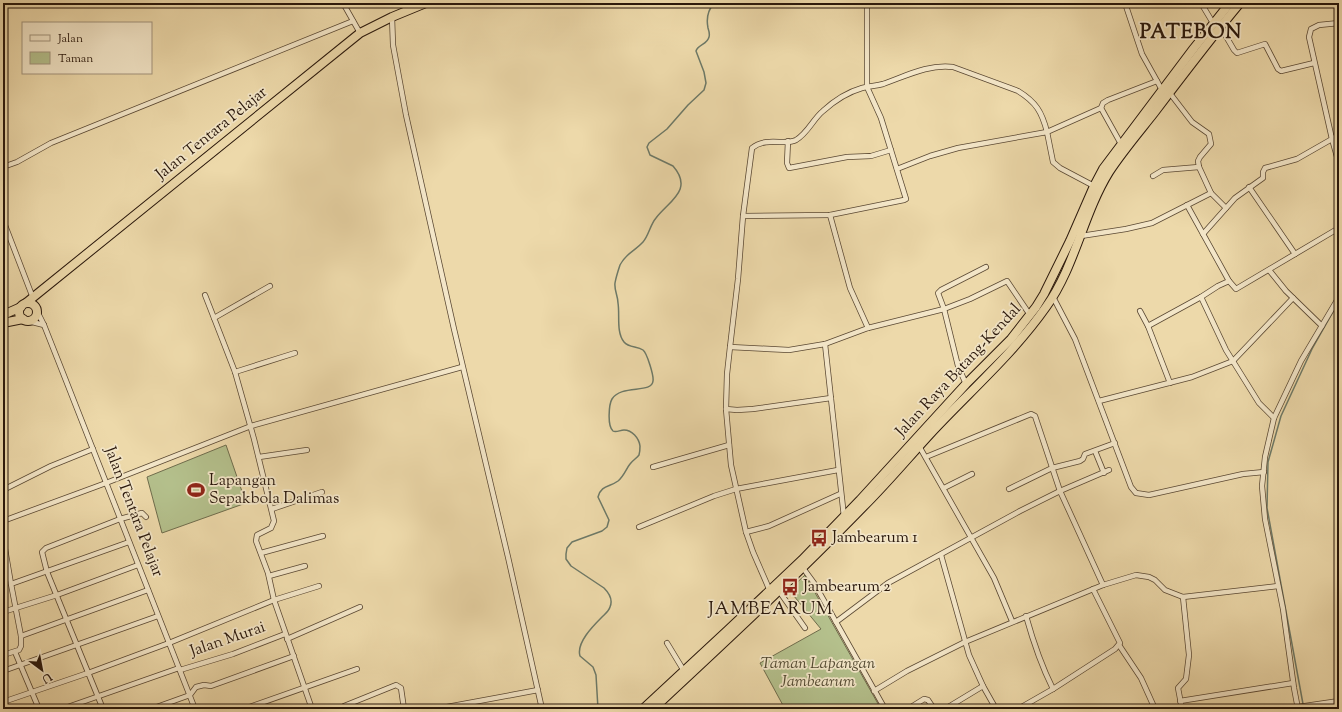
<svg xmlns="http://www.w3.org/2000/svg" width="1342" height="712" viewBox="0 0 1342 712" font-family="'Sorts Mill Goudy',serif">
<rect width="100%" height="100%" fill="#edd9aa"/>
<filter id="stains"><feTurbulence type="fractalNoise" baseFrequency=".005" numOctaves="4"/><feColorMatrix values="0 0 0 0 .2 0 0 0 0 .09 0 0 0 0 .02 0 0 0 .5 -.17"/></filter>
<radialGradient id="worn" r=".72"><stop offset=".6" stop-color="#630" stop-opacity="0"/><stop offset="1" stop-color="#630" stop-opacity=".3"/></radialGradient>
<g fill="#b4c08c" stroke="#6e6c4c">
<polygon points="226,445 246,503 162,533 147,477"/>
<polygon points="805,575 881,709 785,709 760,663 821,629 789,590"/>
</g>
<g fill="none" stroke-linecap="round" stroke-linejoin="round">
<g stroke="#6d7967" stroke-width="1.5">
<polyline points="1303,704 1267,508 1268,462 1281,416 1312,349 1338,303"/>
<path d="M598,709L596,675L593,667L580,656C576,643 593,626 602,617C605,614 609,611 610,607C613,600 609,593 604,588L571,566L566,559V554L567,548L572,542L602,531L607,527L609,520L598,497C601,485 610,487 618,481C624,476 626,469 630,464C633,460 637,458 639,455C640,452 640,449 640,446C639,438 632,430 624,430C620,430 616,433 613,431C607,426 609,404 612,399C621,384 652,394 653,381C654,376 647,353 643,350C637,346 629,348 624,342C616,332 620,315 618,303C618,296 614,290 615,283C616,277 618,271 620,265C626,253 635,251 643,242C649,235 650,225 656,218C669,201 694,190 673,166L650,155L647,147L649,143L667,129L688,105L704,90L706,83L704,72L696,51C698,44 707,45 709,37C710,34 709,31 708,28C706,18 708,10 714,3"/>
</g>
<g stroke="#5a4833" stroke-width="6">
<g id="street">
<polyline points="343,3 360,33"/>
<polyline points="410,3 411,9"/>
<polyline points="1125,3 1142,54 1162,90"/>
<polyline points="1201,3 1213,23"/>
<polyline points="392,17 393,45 406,115 454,329 508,557 542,709"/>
<polyline points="1339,23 1319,25 1311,29 1309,37 1332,139 1339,164"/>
<polyline points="1220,26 1234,50 1237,53 1265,44 1278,69 1281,71 1314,63"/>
<polyline points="1169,92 1192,122 1209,134 1211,144 1200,157 1198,161 1199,167 1211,193 1226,208"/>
<polyline points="788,141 787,163 789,168 847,157 871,156 891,150"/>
<polyline points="1121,144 1101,108 1103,103 1108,100 1157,81"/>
<polyline points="3,167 17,162 51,143 353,21"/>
<polyline points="897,169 930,156 958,148 1047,132 1053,162 1060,168 1094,186"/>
<polyline points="1153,176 1163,170 1199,167"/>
<polyline points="1249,187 1295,254"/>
<polyline points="1187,205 1229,281"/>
<polyline points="830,215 850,288 868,328"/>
<polyline points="743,216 830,215 904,200 906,199 881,118 867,87 867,3"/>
<polyline points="3,220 33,298"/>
<polyline points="1203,234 1235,198 1263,178 1263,172 1265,168 1297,159 1339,135"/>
<polyline points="1081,236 1126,229 1152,223 1211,193"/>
<polyline points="1269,270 1286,291 1322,326"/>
<polyline points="270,286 214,318 235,372 254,439 274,521 271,528 257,535 256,541 268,573 274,600 312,709"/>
<polyline points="205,295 214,318"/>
<polyline points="1053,297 1075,339 1131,487 1136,493 1149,495 1243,474 1264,472"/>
<polyline points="37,311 44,325 63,373 195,709"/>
<polyline points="1140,311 1148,326 1170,383"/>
<polyline points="28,321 44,325"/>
<polyline points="1148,326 1201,297"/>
<polyline points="825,344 844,517"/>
<polyline points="730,347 789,350 825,344 868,328 944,309 970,299 1007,281 1030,315"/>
<polyline points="235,372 295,353"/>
<polyline points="966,384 958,366 944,309 938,293 941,290 986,267"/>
<polyline points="1099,401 1192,377 1233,361 1293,298"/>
<polyline points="726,409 737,410 753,409 831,398"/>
<polyline points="1274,418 1259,403 1226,350 1201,297 1218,286 1229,281 1236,289 1339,228"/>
<polyline points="919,446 994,578 1012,621"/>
<polyline points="1095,451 1104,473"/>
<polyline points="259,457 307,450"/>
<polyline points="926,457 1031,414 1035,416 1060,491 1103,585"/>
<polyline points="653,467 729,445"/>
<polyline points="944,488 972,474"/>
<polyline points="1009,489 1052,468 1080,461 1083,459 1085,454 1115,443"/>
<polyline points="3,490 51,466 93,449"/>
<polyline points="272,509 322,492"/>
<polyline points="3,521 106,483 251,426 462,367"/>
<polyline points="639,527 714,496 736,489 838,470"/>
<polyline points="746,532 769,526 840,494"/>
<polyline points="3,537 11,584 21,636 21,646 19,650 3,655"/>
<polyline points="261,553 323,536"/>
<polyline points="941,555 969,655 983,686 996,709"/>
<polyline points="803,568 814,583 885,709"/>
<polyline points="269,576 305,566"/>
<polyline points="11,584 129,542"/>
<path d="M770,591L753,552L746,532L731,465L726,409L727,374L730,347L738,279L743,216L752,148C767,136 785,146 796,140C808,133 813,119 823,111C834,101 848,92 862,88C869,86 876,86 883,84C906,76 928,64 953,67L1018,91C1036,102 1042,112 1047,132L1101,108"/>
<polyline points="779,591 805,628"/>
<polyline points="3,612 57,595 138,565"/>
<polyline points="836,622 888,583 1020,511 1060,491 1109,470"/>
<polyline points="21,636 148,590"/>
<polyline points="287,639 360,607"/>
<polyline points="667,643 684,671"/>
<polyline points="1119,645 1141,678 1155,709"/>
<polyline points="15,652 39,709"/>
<polyline points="180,670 233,654 285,634"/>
<polyline points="3,671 158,616"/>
<polyline points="1053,689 1115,649 1120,643 1093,589"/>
<polyline points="874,691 907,671 965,642 1103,585 1136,575 1149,577 1155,580 1165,590 1183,597 1278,586"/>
<polyline points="1180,701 1293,683"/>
<polyline points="3,702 88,673 169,643 274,600 319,586"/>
<polyline points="1298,707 1339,701"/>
<polyline points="62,709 179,668"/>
<polyline points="103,709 47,572 42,552 46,548 120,519 142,513 146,517"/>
<polyline points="151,709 190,695 196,687 204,685 211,686 294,656"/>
<polyline points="244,709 357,669"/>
<polyline points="342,709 344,706 396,685 401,688 404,709"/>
<polyline points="436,709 538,690"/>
<polyline points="908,709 924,699 928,700 934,709"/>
<polyline points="945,709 983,686"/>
<path d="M1018,709L1053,689C1041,665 1033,641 1026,616"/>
<polyline points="1182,709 1178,688 1186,679 1189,655 1183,597"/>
<polyline points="1298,709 1294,688 1283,609 1265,519 1262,486 1265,457 1274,418 1301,361 1339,297"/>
</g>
</g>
<g stroke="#29170b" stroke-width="10">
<g id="highway">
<polyline points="26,303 360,33 392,17 426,3"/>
<circle cx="28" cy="312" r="9"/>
<polyline points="3,315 21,307"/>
<polyline points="3,323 23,319"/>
<polyline points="643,709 728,630 802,560 860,500 966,384 1011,339 1036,307 1044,294 1070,241 1094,186 1103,169 1194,48 1230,3"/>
<path d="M653,709C725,642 796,576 864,506C887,483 908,458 930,434C969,392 1013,354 1046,307C1075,267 1083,214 1109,172C1122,152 1139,132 1154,113C1182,76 1210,39 1240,3"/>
</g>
</g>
<use href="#street" stroke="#f3e6c8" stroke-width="4.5"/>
<use href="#highway" stroke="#edd9aa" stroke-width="8"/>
</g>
<defs>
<g id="stadium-bare" transform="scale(1.38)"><path d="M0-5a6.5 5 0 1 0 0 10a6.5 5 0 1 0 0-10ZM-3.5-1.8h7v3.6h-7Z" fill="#8f2418" stroke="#f3e6c8" stroke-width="2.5" paint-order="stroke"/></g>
<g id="bus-bare" transform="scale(1.38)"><path d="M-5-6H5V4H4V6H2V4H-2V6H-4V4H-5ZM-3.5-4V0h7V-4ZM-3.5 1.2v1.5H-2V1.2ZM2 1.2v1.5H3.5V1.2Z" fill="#8f2418" stroke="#f3e6c8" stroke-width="2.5" paint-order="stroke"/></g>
</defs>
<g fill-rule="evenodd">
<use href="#stadium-bare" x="196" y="490"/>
<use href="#bus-bare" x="819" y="538"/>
<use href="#bus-bare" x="790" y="587"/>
</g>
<g text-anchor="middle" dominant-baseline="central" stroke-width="3.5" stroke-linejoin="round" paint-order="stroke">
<g font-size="16" fill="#29170b" stroke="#f3e6c8">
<text transform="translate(212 134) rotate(-39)">Jalan Tentara Pelajar</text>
<text transform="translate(959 371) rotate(-47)">Jalan Raya Batang-Kendal</text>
<text transform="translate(133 512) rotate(69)">Jalan Tentara Pelajar</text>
<text transform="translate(228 640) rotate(-19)">Jalan Murai</text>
</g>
<g font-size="16" fill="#29170b" stroke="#f3e6c8" text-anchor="start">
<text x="209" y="481">Lapangan<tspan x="209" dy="18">Sepakbola Dalimas</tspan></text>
<text x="832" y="538">Jambearum 1</text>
<text x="803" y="587">Jambearum 2</text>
</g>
<g font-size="16" font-style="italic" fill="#534a32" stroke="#f3e6c8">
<text x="818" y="664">Taman Lapangan<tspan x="818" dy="18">Jambearum</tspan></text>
</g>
<g font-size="18" letter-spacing="1" fill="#29170b" stroke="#f3e6c8">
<text x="771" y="610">JAMBEARUM</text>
</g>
<g font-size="20" font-weight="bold" letter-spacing="1" fill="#29170b" stroke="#f3e6c8">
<text x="1191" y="33">PATEBON</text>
</g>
</g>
<rect width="1342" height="712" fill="none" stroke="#edd9aa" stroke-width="16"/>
<rect x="4" y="4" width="1334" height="704" fill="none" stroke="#29170b" stroke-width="2"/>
<rect x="8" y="8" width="1326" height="696" fill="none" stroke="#29170b"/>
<rect x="22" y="22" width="130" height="52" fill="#f3e6c8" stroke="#a2937c"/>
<rect x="30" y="35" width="20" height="6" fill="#f3e6c8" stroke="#a2937c"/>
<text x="58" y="42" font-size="12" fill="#29170b">Jalan</text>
<rect x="30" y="52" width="20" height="12" fill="#b4c08c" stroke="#a2937c"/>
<text x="58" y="62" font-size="12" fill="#29170b">Taman</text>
<g transform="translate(42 670) rotate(148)" stroke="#f3e6c8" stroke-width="3" paint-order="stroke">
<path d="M0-3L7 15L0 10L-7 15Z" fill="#29170b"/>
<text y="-6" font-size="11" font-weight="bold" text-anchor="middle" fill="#29170b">U</text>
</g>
<rect width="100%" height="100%" filter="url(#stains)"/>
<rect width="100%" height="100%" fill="url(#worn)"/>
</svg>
